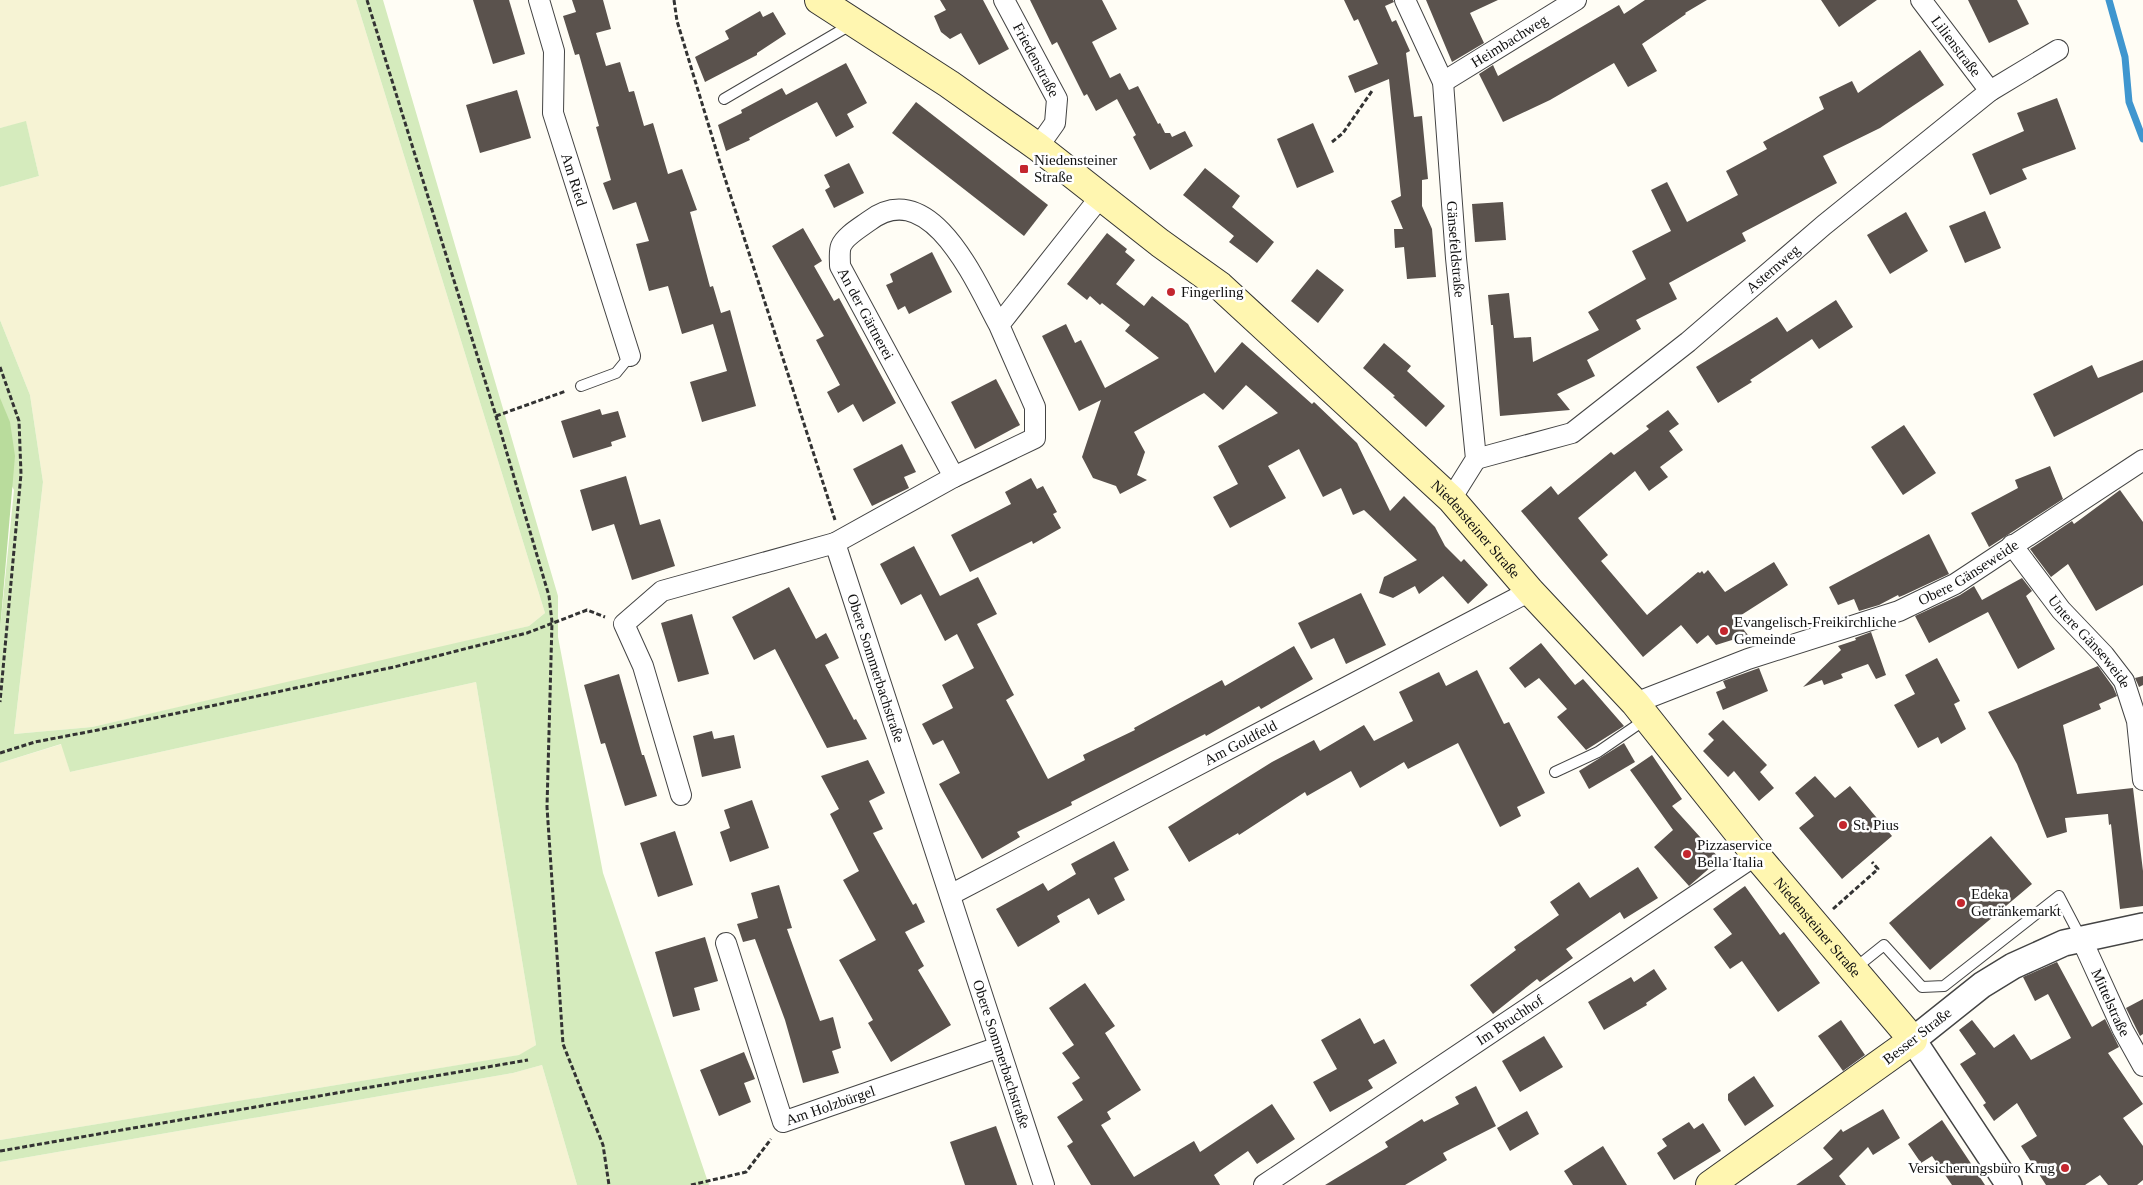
<svg xmlns="http://www.w3.org/2000/svg" width="2143" height="1185" font-family="Georgia,serif">
<style>
.farmland{fill:#f6f3d4}
.green{fill:#d5ebbd}
.forest{fill:#b9dc9c}
.lines{fill:none;stroke-linecap:round;stroke-linejoin:round}
.stream{stroke:#3f96cf;stroke-width:7}
.building{fill:#5a524d}
.service-casing{stroke:#444;stroke-width:12}
.minor-casing{stroke:#444;stroke-width:22}
.tertiary-casing{stroke:#444;stroke-width:28}
.secondary-casing{stroke:#333;stroke-width:30}
.path{stroke:#333;stroke-width:3;stroke-dasharray:5 2.5;stroke-linecap:butt}
.service{stroke:#fff;stroke-width:10}
.minor{stroke:#fff;stroke-width:20}
.tertiary{stroke:#fff;stroke-width:25}
.secondary{stroke:#fff6b0;stroke-width:28}
.poi-dot{fill:#c4262e;stroke:#fff;stroke-width:2}
.labels{text-anchor:middle;stroke-width:5;stroke-linejoin:round;paint-order:stroke}
.street-label{font-size:15px;fill:#111;stroke:#fff}
.poi-label{font-size:15px;fill:#111;stroke:#fff;text-anchor:start}
</style>
<rect width="100%" height="100%" fill="#fffdf5"/>
<g class="farmland">
<path d="M0,0h356l189,613 -16,13 -142,34 -295,67 -78,7 29,-252 -13,-87 -30,-75v-133l39,-11 -13,-54 -26,6z"/>
<path d="M476,682l60,363 -16,10 -520,85v-377l62,-19 8,28z"/>
<path d="M542,1065l35,120h-577v-23l513,-89z"/>
</g>
<g class="green">
<path d="M356,0h27l175,596v41l45,236 106,312h-132l-35,-120 -29,8 -513,89v-22l519,-85 17,-10 -60,-363 -406,90 -9,-28 -61,19v-133l14,-140 -14,-25v-145l30,75 13,87 -29,252 78,-7 437,-101 16,-13z"/>
<path d="M26,121l13,55 -39,11v-59z"/>
</g>
<path class="forest" d="M0,398l10,24 5,34 -15,174z"/>
<g class="lines">
<path class="stream" d="M2109,0l16,57 4,45 14,37"/>
</g>
<g class="building">
<path d="M473,0h36l16,54 -32,10z"/>
<path d="M572,0h31l8,29 -15,4 10,33 14,-4 9,30 5,-1 10,35 9,-3 15,51 14,-5 15,41 -7,2 20,75 3,-1 8,27 9,-3 26,96 -54,16 -12,-40 37,-11 -14,-47 -31,10 -14,-48 -19,5 -13,-47 13,-3 -13,-39 -23,8 -10,-27 8,-3 -15,-53 3,-1 -20,-72 -4,1 -12,-39 13,-4z"/>
<path d="M940,0h43l26,49 -30,16 -18,-32 -11,6 -9,-7 -7,-16 12,-6z"/>
<path d="M1030,0h72l15,29 -25,13 18,36 10,-5 9,17 9,-4 20,38 2,-1 5,10h5l2,4 13,-6 8,15 -43,24 -17,-33 3,-2 -19,-36 -21,12 -9,-17 -3,2 -27,-54 -5,3z"/>
<path d="M1344,0h49l1,2 -9,4 7,16 4,-2 14,31 -4,2 8,64 8,-1 6,63 -6,1v26l10,23 4,48 -29,2 -3,-32 -9,1 -1,-19h9l-12,-28 10,-5 -12,-117 -34,14 -7,-17 30,-12 -20,-45 -4,2z"/>
<path d="M1426,0h72l-28,13 14,30 -32,19z"/>
<path d="M1645,0h62l-22,13 1,1 -44,30 15,27 -29,16 -14,-24 -64,37 -47,22 -24,-48 14,-9 5,11 121,-71 5,9z"/>
<path d="M1821,0h56l-38,27z"/>
<path d="M1968,0h49l12,24 -40,19z"/>
<path d="M760,11l3,6 10,-5 13,22 -29,19v2l-52,27 -10,-25 34,-18 -4,-8z"/>
<path d="M1920,50l24,35 -64,43 -57,28 14,27 -95,50 4,8 -77,42 8,16 -41,21 5,9 -54,31 8,16 -38,18 13,16 -70,6 -7,-91h-2l-3,-30 21,-2 5,45 17,-1 2,25 66,-32 -11,-18 58,-33 -14,-28 39,-20 -20,-41 16,-8 20,40 51,-27 -12,-24 41,-22 -4,-7 61,-33 -5,-12 33,-16 6,12z"/>
<path d="M846,63l21,40 -20,11 7,13 -18,10 -19,-35 -68,36 1,2 -24,11 -8,-26 24,-12 -1,-3 41,-22 4,7z"/>
<path d="M517,90l14,48 -51,15 -14,-48z"/>
<path d="M2057,98l19,51 -54,20 5,10 -37,16 -18,-41 52,-23 -7,-18z"/>
<path d="M916,102l132,103 -24,31 -132,-103z"/>
<path d="M1313,123l21,49 -37,16 -20,-49z"/>
<path d="M849,163l15,30 -30,15 -9,-18 5,-3 -6,-12z"/>
<path d="M1205,168l35,28 -8,11 42,35 -17,21 -28,-21 5,-6 -51,-41z"/>
<path d="M1503,202l3,38 -31,2 -3,-38z"/>
<path d="M1985,211l16,37 -36,15 -16,-37z"/>
<path d="M1906,212l22,39 -38,23 -23,-39z"/>
<path d="M803,228l19,33 -8,5 20,35 5,-3 57,105 -33,19 -10,-18 -15,9 -11,-21 13,-7 -24,-45 8,-4 -52,-90z"/>
<path d="M1107,233l20,16 -2,3 10,8 -19,24 28,22 8,-10 36,28 27,49 27,-31 70,62 2,-2 43,41 33,68 14,-15 31,31 10,19 16,16 3,-3 24,26 -20,19 -25,-28 -24,18 -4,-8 -22,12 -14,-5 5,-16 33,-17 -53,-50 -11,5 -12,-27 -18,9 -24,-48 -31,17 18,32 -56,30 -17,-31 25,-13 -20,-38 60,-33 -32,-28 -23,25 -19,-17 -70,39 11,20 -8,23 10,5 -27,14 -4,-8 -23,-8 -11,-21 19,-57 -22,11 -37,-75 24,-12 9,19 6,-3 24,48 54,-30 -34,-27 5,-6 -28,-22 -2,2 -10,-9 -3,4 -20,-16z"/>
<path d="M932,252l20,40 -43,22 -4,-8 -7,4 -12,-25 7,-3 -3,-8z"/>
<path d="M1317,269l27,21 -26,33 -27,-22z"/>
<path d="M1836,300l17,27 -34,22 -7,-10 -62,41 2,2 -34,21 -22,-36 81,-50 10,15z"/>
<path d="M1384,343l27,23 -4,5 38,35 -19,21 -33,-30 2,-1 -32,-28z"/>
<path d="M2143,360v32l-89,45 -21,-43 59,-29 6,13z"/>
<path d="M996,379l24,46 -45,24 -24,-47z"/>
<path d="M600,409l2,6 16,-4 8,26 -15,5 1,4 -39,12 -12,-37z"/>
<path d="M1668,410l11,14 -10,7 14,19 -23,17 8,10 -19,14 -14,-20 -57,47 30,37 -7,6 46,54 51,-43 2,1 2,-2 2,3 4,-4 17,22 49,-30 14,23 -53,34 13,16 -32,10 -8,-10 -11,9 -16,-19 -38,32 -122,-146 30,-25 7,9 53,-43 3,3 35,-26 -3,-3z"/>
<path d="M1904,425l32,48 -33,22 -32,-48z"/>
<path d="M902,444l14,28 -12,5 5,11 -37,18 -19,-37z"/>
<path d="M2050,466l13,33 -74,48 -18,-34 47,-25 -3,-8z"/>
<path d="M626,476l14,49 20,-6 15,47 -43,14 -18,-56 -22,7 -12,-41z"/>
<path d="M1031,478l6,11 6,-3 14,26 -4,2 8,14 -28,16 -1,-3 -62,31 -19,-37 60,-31 -6,-12z"/>
<path d="M2120,490l23,32v63l-47,26 -28,-47 -17,13 -21,-28 42,-28 2,3z"/>
<path d="M1929,534l20,40 -45,21 -5,2 -1,-2 -19,10 -20,6 -5,-12 -16,6 -9,-18z"/>
<path d="M914,546l26,50 38,-19 19,37 -20,10 37,71 -8,5 42,79 37,-19 -2,-5 52,-25 -1,-2 88,-48 3,6 69,-40 19,33 -52,30 -2,-3 -53,30 -1,-2 -134,68 1,3 -55,27 3,5 -38,22 -43,-75 21,-11 -17,-33 -10,5 -11,-21 31,-16 -11,-23 32,-17 -17,-34 -12,7 -24,-47 -20,11 -21,-41z"/>
<path d="M2022,578l10,13 -6,5 29,53 -37,20 -30,-57 -59,31 -14,-27 45,-21 14,-9 8,14z"/>
<path d="M789,587l27,52 10,-6 13,25 -14,7 29,55 2,-1 11,20 -40,9 -52,-99 -21,11 -22,-43z"/>
<path d="M1361,593l25,52 -40,19 -12,-26 -23,11 -13,-26z"/>
<path d="M692,614l17,60 -31,8 -17,-59z"/>
<path d="M1871,632l15,43 -10,4 -8,-15 -27,10 2,4 -19,7 -2,-5 -19,7 38,-37 -3,-4 18,-6 -1,-2z"/>
<path d="M1541,643l34,42 8,-6 41,47 -38,24 -29,-33 10,-8 -28,-31 -14,10 -16,-20z"/>
<path d="M1937,658l23,43 -6,3 12,25 -25,15 -3,-7 -20,11 -24,-43 21,-11 -10,-19z"/>
<path d="M2098,666l15,21 4,9 -18,8 2,5 -38,16 14,69 56,-6 10,83v35l-23,3 -9,-85 -2,1 -1,-11 -43,4 2,14 -20,6 -30,-74 -29,-52z"/>
<path d="M1759,668l9,23 -45,19 -7,-18 10,-4 -3,-7z"/>
<path d="M1477,670l27,54 5,-2 36,71 -28,14 4,9 -21,11 -42,-84 -50,26 -4,-7 -44,26 -9,-17 -44,25 -2,-4 -66,43 -1,-2 -49,29 -21,-35 104,-65 42,-22 6,11 44,-26 10,16 39,-20 -14,-29 40,-20 7,14z"/>
<path d="M619,674l23,81h2l13,41 -32,10 -20,-63 -4,1 -17,-59z"/>
<path d="M2143,676v9l-4,2 -4,-9z"/>
<path d="M1723,720l44,45 -7,7 14,16 -15,13 -25,-30 -6,6 -25,-26 11,-11 -6,-6z"/>
<path d="M712,731l2,8 20,-4 7,33 -39,9 -9,-41z"/>
<path d="M1624,743l11,19 -46,27 -10,-18z"/>
<path d="M1652,755l30,44 -10,7 48,53 -31,27 -35,-39 19,-17 -43,-60z"/>
<path d="M868,760l17,33 -16,8 14,28 -10,4 40,72 3,-2 9,19 -20,10 19,34 -6,4 33,55 -60,37 -23,-39 5,-3 -34,-60 37,-20 -33,-60 16,-9 -29,-57 9,-5 -18,-33z"/>
<path d="M1815,776l20,22 15,-12 42,50 -50,43 -43,-51 15,-12 -19,-23z"/>
<path d="M752,800l17,48 -39,14 -10,-30 10,-4 -6,-18z"/>
<path d="M675,831l18,54 -35,12 -18,-54z"/>
<path d="M1991,836l41,48 -102,86 -41,-47z"/>
<path d="M1114,841l15,29 -15,8 11,22 -27,15 -9,-17 -32,18 3,6 -42,25 -22,-38 47,-26 5,8 28,-17 -5,-10z"/>
<path d="M1638,867l20,31 -34,21 -4,-7 -54,37 7,9 -33,24 -3,-3 -44,35 -23,-29 46,-35 -2,-3 45,-32 -9,-13 29,-20 11,16z"/>
<path d="M779,885l13,43 -5,1 33,92 13,-4 8,31 -9,3 7,22 -36,10 -18,-63 -30,-81 -12,3 -6,-18 21,-6 -7,-25z"/>
<path d="M1745,886l35,49 4,-3 36,51 -42,29 -36,-51 -12,8 -16,-22 18,-13 -19,-25z"/>
<path d="M705,937l13,44 -24,7 6,22 -27,7 -18,-65z"/>
<path d="M2057,962l35,65 13,-8 14,28 -11,6 35,51 -20,14 20,28v34l-6,5h-29l-8,-10 -15,10h-39l-25,-39 16,-10 -20,-33 -23,18 -11,-16 3,-2 -26,-39 16,-10 -17,-24 13,-10 22,28 20,-14 17,26 40,-22 -23,-44 -13,7 -12,-24z"/>
<path d="M1654,969l13,20 -21,14 1,2 -43,25 -16,-28 43,-25 3,5z"/>
<path d="M1085,983l30,43 -10,7 36,57 -34,22 4,7 -10,6 33,52 60,-36 6,11 72,-48 23,35 -38,25 -9,-13 -34,24 6,10h-129l-24,-39 6,-4 -16,-25 26,-17 -11,-17 8,-5 -18,-25 12,-8 -25,-37z"/>
<path d="M2143,999v35l-3,2 -14,-28z"/>
<path d="M1360,1018l14,26 10,-5 13,24 -29,17 5,8 -43,24 -17,-30 24,-13 -16,-29z"/>
<path d="M1841,1020l24,35 -22,16 -25,-35z"/>
<path d="M1544,1036l19,31 -43,25 -18,-31z"/>
<path d="M744,1052l11,27 -11,4 7,19 -32,14 -19,-46z"/>
<path d="M1754,1076l20,30 -29,20 -17,-26v-6z"/>
<path d="M1476,1086l20,40 -53,27 4,7 -42,25h-80l63,-38 -3,-5 37,-23 2,3 35,-18 -4,-7z"/>
<path d="M1883,1109l17,29 -27,17 -5,-8 -29,29 7,9h-50l37,-26 -10,-11 18,-19 2,3z"/>
<path d="M1527,1111l12,23 -29,17 -13,-23z"/>
<path d="M1942,1120l28,42 15,23h-33l-20,-29 -11,7 -13,-19z"/>
<path d="M1689,1122l5,7 9,-6 18,28 -47,29 -17,-27 10,-7 -5,-7z"/>
<path d="M996,1126l21,59h-52l-15,-43z"/>
<path d="M1603,1146l24,39h-54l-9,-14z"/>
</g>
<g class="lines">
<defs>
<g id="service">
<path d="M724,99l128,-75"/>
<path d="M581,386l35,-13 14,-17"/>
<path d="M1555,772l43,-20 48,-33"/>
<path d="M1854,969l30,-24 38,42 22,-1 115,-90 22,42"/>
</g>
<g id="minor">
<path id="s1" d="M539,0l15,51 -1,62 77,243"/>
<path id="s2" d="M1004,0l53,99 -2,24 -17,24"/>
<path id="s3" d="M1405,0l38,82 13,176 20,201 -25,40"/>
<path id="s4" d="M1921,0l69,91"/>
<path id="s5" d="M1443,82l133,-82"/>
<path id="s6" d="M999,325c-22,-40 -68,-151 -130,-104 -8,6 -24,15 -28,25 -2,5 -1,14 -1,20l114,211 81,-39v-31l-36,-82 102,-129"/>
<path id="s7" d="M1476,459l96,-26 116,-91 136,-117 166,-134 68,-41"/>
<path d="M835,543l119,-66"/>
<path id="s8" d="M2012,545l49,65 43,45 20,26 13,40 6,59"/>
<path id="s9" d="M1635,703l113,-44 151,-48 56,-27 188,-124"/>
<path id="s10" d="M681,795l-38,-129 -19,-42 38,-33 173,-48 209,642"/>
<path id="s11" d="M950,895l580,-304"/>
<path id="s12" d="M2081,938l42,92 20,36"/>
<path id="s13" d="M726,943l57,179 216,-75"/>
<path id="s14" d="M1264,1185l492,-330"/>
</g>
<path id="tertiary" d="M2009,1185l-96,-145 69,-55 31,-19 51,-23 79,-17"/>
<g id="secondary">
<path id="s15" d="M819,0l130,84 89,63 122,96 60,43 231,213 79,92 105,112 121,152 157,185 -203,145"/>
</g>
</defs>
<use href="#service" class="service-casing"/>
<use href="#minor" class="minor-casing"/>
<use href="#tertiary" class="tertiary-casing"/>
<use href="#secondary" class="secondary-casing"/>
<g class="path">
<path d="M367,0l129,416 53,180 3,26 -5,185 16,237 40,101 6,40"/>
<path d="M674,0l3,21 44,145 114,354"/>
<path d="M1332,142l11,-9 29,-42"/>
<path d="M0,367l19,54 2,53 -21,228"/>
<path d="M496,416l70,-25"/>
<path d="M0,753l35,-11 63,-12 296,-63 133,-34 60,-23 18,7"/>
<path d="M1833,909l45,-40 -6,-7"/>
<path d="M0,1151l528,-91"/>
<path d="M691,1185l55,-13 25,-33"/>
</g>
<use href="#service" class="service"/>
<use href="#minor" class="minor"/>
<use href="#tertiary" class="tertiary"/>
<use href="#secondary" class="secondary"/>
</g>
<g class="poi-dot">
<rect x="1019" y="164" width="10" height="10" rx="2.5"/>
<circle cx="1171" cy="292" r="5"/>
<circle cx="1724" cy="631" r="5"/>
<circle cx="1843" cy="825" r="5"/>
<circle cx="1687" cy="854" r="5"/>
<circle cx="1961" cy="903" r="5"/>
<circle cx="2065" cy="1168" r="5"/>
</g>
<g class="labels">
<g class="street-label">
<text dy="5" stroke="none"><textPath href="#s5" startOffset="78">Heimbachweg</textPath></text>
<text dy="5" stroke="none"><textPath href="#s4" startOffset="58">Lilienstraße</textPath></text>
<text dy="5" stroke="none"><textPath href="#s2" startOffset="68">Friedenstraße</textPath></text>
<text dy="5" stroke="none"><textPath href="#s1" startOffset="185">Am Ried</textPath></text>
<text dy="5" stroke="none"><textPath href="#s3" startOffset="258">Gänsefeldstraße</textPath></text>
<text dy="5" stroke="none"><textPath href="#s7" startOffset="359">Asternweg</textPath></text>
<text dy="5" stroke="none"><textPath href="#s6" startOffset="304">An der Gärtnerei</textPath></text>
<text dy="5" stroke="none"><textPath href="#s15" startOffset="846">Niedensteiner Straße</textPath></text>
<text dy="5" stroke="none"><textPath href="#s9" startOffset="359">Obere Gänseweide</textPath></text>
<text dy="5" stroke="none"><textPath href="#s8" startOffset="124">Untere Gänseweide</textPath></text>
<text dy="5" stroke="none"><textPath href="#s10" startOffset="542">Obere Sommerbachstraße</textPath></text>
<text dy="5" stroke="none"><textPath href="#s11" startOffset="328">Am Goldfeld</textPath></text>
<text dy="5" stroke="none"><textPath href="#s15" startOffset="1371">Niedensteiner Straße</textPath></text>
<text dy="5" stroke="none"><textPath href="#s12" startOffset="71">Mittelstraße</textPath></text>
<text dy="5" stroke="none"><textPath href="#s14" startOffset="296">Im Bruchhof</textPath></text>
<text transform="translate(1917 1036) rotate(-38)" y="5">Besser Straße</text>
<text dy="5" stroke="none"><textPath href="#s10" startOffset="948">Obere Sommerbachstraße</textPath></text>
<text dy="5" stroke="none"><textPath href="#s13" startOffset="238">Am Holzbürgel</textPath></text>
</g>
<g class="poi-label">
<text x="1034" y="165">Niedensteiner<tspan x="1034" dy="17">Straße</tspan></text>
<text x="1181" y="297">Fingerling</text>
<text x="1734" y="627">Evangelisch-Freikirchliche<tspan x="1734" dy="17">Gemeinde</tspan></text>
<text x="1853" y="830">St. Pius</text>
<text x="1697" y="850">Pizzaservice<tspan x="1697" dy="17">Bella Italia</tspan></text>
<text x="1971" y="899">Edeka<tspan x="1971" dy="17">Getränkemarkt</tspan></text>
<text x="2055" y="1173" text-anchor="end">Versicherungsbüro Krug</text>
</g>
</g>
</svg>
